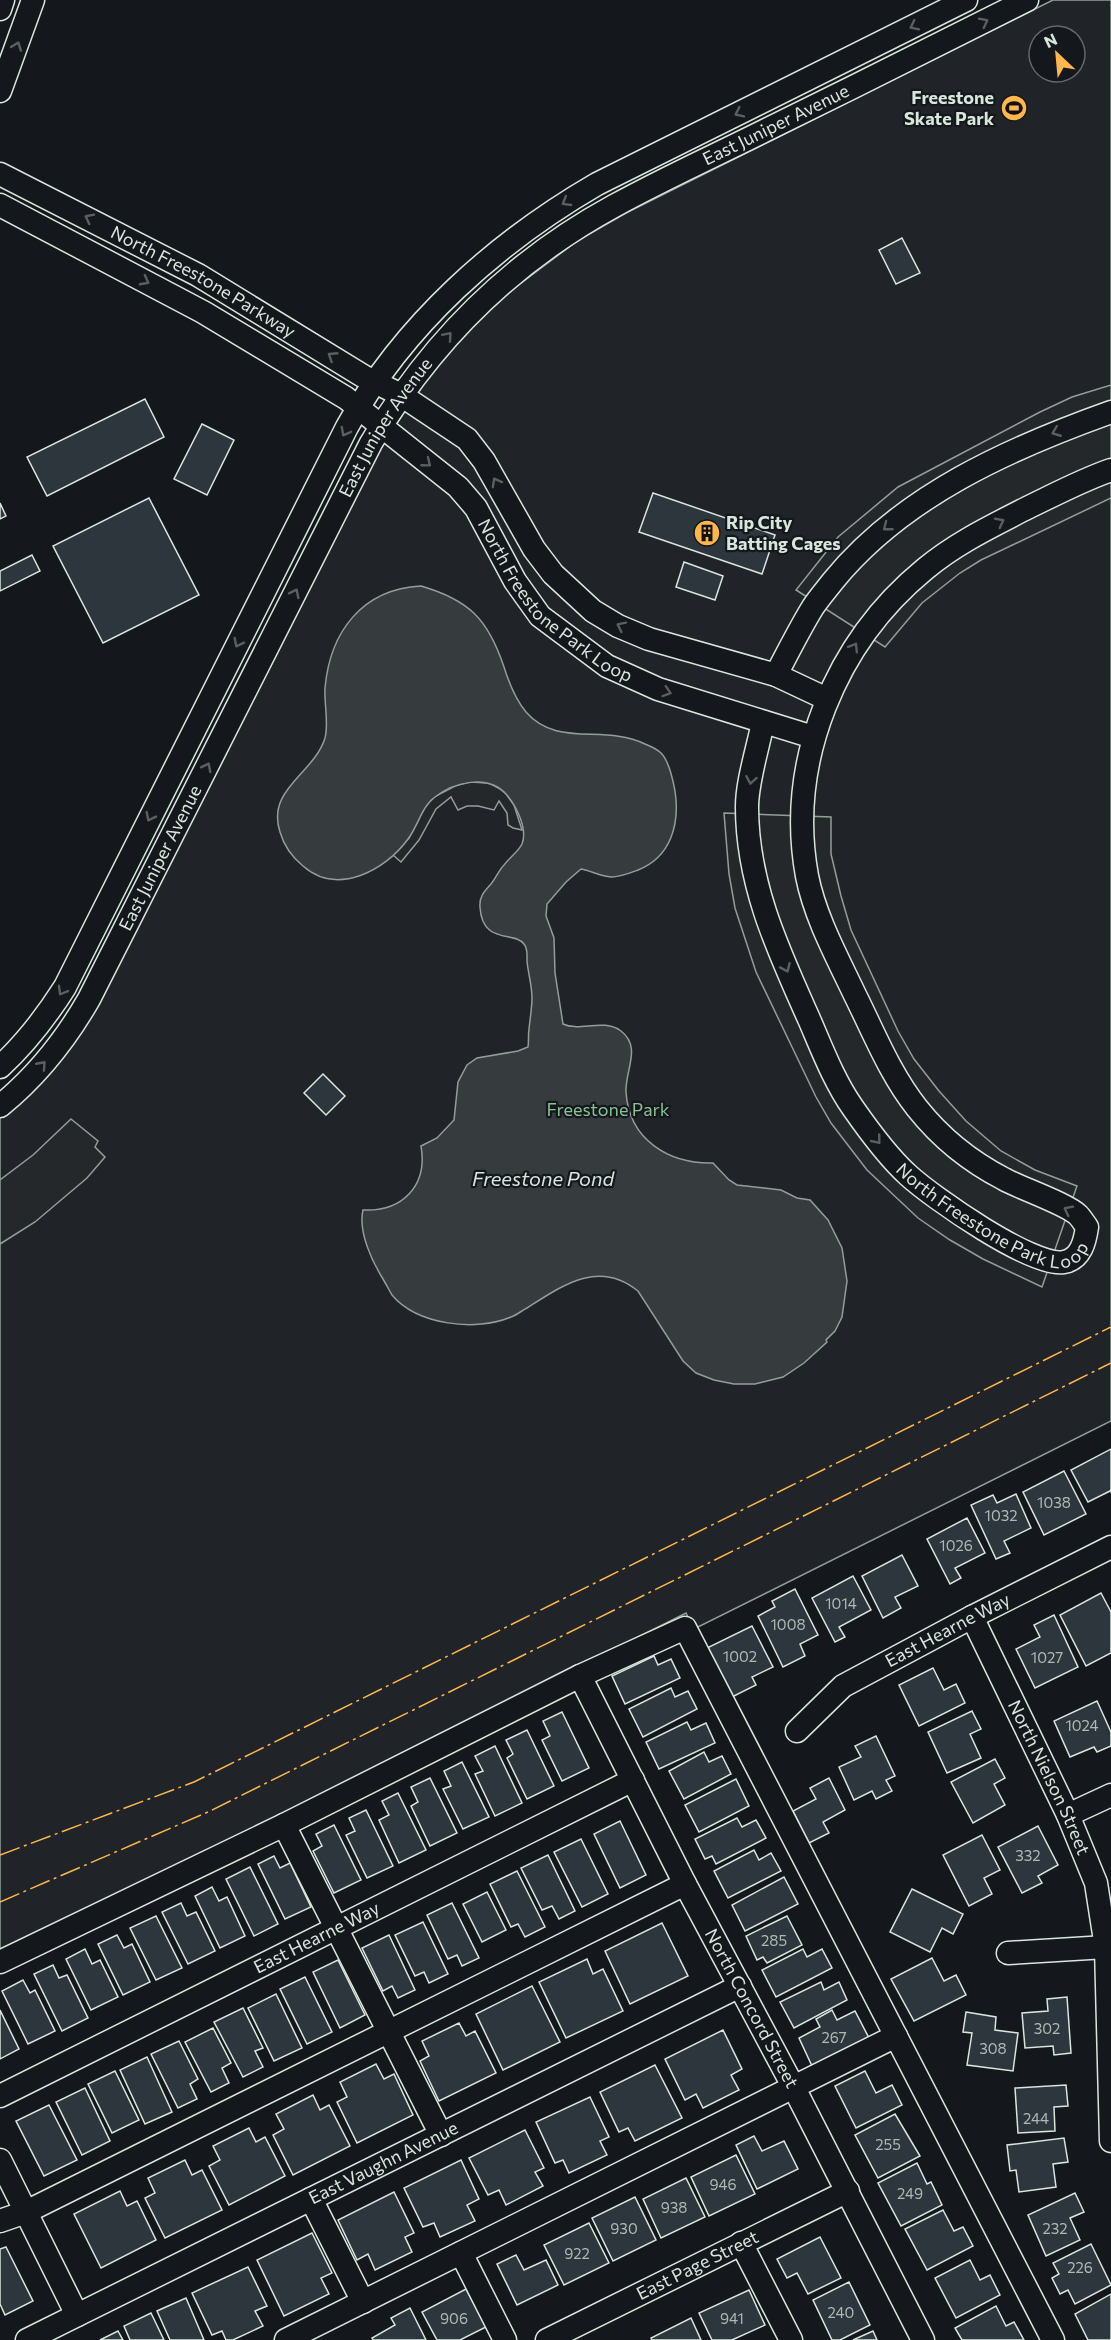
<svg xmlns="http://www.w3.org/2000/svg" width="1111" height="2340" font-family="Commissioner,sans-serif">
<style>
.green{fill:#202428;stroke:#939e99;stroke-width:1.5;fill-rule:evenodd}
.parking{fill:#24282b;stroke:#939e99;stroke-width:1.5}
.water{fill:#363b3e;stroke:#939e99;stroke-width:1.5}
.building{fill:#2c363c;stroke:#d8e6dc;stroke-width:1.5}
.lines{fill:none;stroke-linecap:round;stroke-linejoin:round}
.minor-casing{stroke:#d8e6dc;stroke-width:25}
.minor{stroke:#14181c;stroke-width:22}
.power{stroke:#ffb74d;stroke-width:1.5;stroke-dasharray:21 4.5 3 4.5;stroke-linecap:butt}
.oneway{stroke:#59605f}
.labels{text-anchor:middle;stroke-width:4.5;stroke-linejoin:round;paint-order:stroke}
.number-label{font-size:15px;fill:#adbab4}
.poi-label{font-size:18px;font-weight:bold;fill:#d8e6dc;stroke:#14181c;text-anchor:end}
.street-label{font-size:18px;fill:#d8e6dc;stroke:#14181c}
.park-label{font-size:18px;fill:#8ac095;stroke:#14181c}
.water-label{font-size:20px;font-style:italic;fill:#d8e6dc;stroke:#14181c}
</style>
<rect width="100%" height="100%" fill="#14181c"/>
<path class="green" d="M1053,0h58v1421l-417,208 -8,-16 -478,240 -208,101v-836l57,-55 313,-598 62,-96 40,-46 44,-36 61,-46 49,-28zM1039,36h36v36h-36z"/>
<g class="parking">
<path d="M1111,385v113l-130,62 -21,13 -38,30 -37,44 -89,-57 42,-53 60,-50 142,-75 32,-15z"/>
<path d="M469,782l20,1 15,8 10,14 8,25 -9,-2 -5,-3 -1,-12 -8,-12 -5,9 -16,-4h-11l-9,4 -7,-13 -15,12 -17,31 -18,22 -8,-7 16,-17 16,-31 9,-10 21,-11z"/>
<path d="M724,813l107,4v37l10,42 10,34 47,101 16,28 25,32 27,30 35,30 34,19 42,16 -35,101 -59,-28 -33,-19 -32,-22 -51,-48 -36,-47 -15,-26 -60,-125 -21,-64 -6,-34z"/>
<path d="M71,1119l27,22 -3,6 10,10 -18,21 -52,44 -35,22v-64l33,-25z"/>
</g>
<path class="water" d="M421,586c48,14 67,33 83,81 5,16 11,32 22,45 31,36 78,12 119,32 5,2 12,5 16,9 8,8 12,27 14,38 5,33 -4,66 -37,79 -8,3 -18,7 -27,7 -10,-1 -20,-6 -30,-8l-15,13 -19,22 -1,12 8,22 1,35 8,51c16,8 41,-6 58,7 21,16 4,39 5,61 3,48 43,72 87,71l16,17 8,5 44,5 16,8 13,2 18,20 14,28 5,33 -5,36 -7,14 -9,9 1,2 -23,21 -21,14 -28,7h-21l-20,-4 -18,-7 -13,-12 -45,-70c-39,-32 -75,-6 -111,17 -6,3 -10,7 -16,9 -35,15 -94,8 -119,-22 -3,-5 -6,-11 -9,-16 -11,-18 -25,-47 -20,-69 39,2 65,-24 58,-64l16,-8 17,-18 4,-38 9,-17 10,-7 41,-7 10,-4c1,-6 0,-12 1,-18 1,-10 3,-21 3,-31 0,-13 -4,-25 -5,-37 0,-6 1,-12 -3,-17 -9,-13 -42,1 -44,-37 -1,-11 5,-16 11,-23 5,-6 8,-14 13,-19 5,-7 14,-13 18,-21 6,-15 -6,-39 -16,-50 -18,-20 -52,-12 -71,3 -13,9 -17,29 -27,42 -23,32 -71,57 -105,27 -11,-9 -19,-20 -23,-34 -14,-43 34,-58 45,-94 4,-15 -1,-34 0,-50 5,-56 37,-99 96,-102z"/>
<g class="building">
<path d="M902,238l18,35 -24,11 -17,-34z"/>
<path d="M145,399l19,38 -117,59 -20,-39z"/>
<path d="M202,424l32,16 -27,55 -33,-16z"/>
<path d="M653,493l122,42 -13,39 -123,-42z"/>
<path d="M149,498l50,97 -96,48 -50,-97z"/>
<path d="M0,503l6,13 -6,3z"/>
<path d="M32,555l8,16 -40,20v-20z"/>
<path d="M684,562l39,14 -8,24 -39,-13z"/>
<path d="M323,1074l22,22 -19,19 -22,-22z"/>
<path d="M1111,1449v43l-1,-1 -22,11 -17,-32z"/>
<path d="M1064,1471l22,43 -42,21 -21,-43z"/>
<path d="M1016,1494l15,34 -27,13 6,12 -14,6 -25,-54 22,-10 4,8z"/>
<path d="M967,1518l18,35 -30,15 6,10 -11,6 -23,-45z"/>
<path d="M902,1555l16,31 -23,11 6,11 -18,10 -21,-42z"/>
<path d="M853,1576l18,34 -32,17 6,10 -10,5 -23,-44z"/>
<path d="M795,1589l23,46 -18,9 5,12 -22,11 -25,-51 17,-9 -3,-6z"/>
<path d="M1101,1593l10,19v41l-25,13 -26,-51z"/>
<path d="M1054,1615l24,52 -43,21 -19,-39 24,-12 -6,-12z"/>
<path d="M752,1626l21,41 -21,10 4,8 -24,12 -25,-49z"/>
<path d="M654,1656l4,9 13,-6 9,19 -55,26 -13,-28z"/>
<path d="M933,1668l11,22 12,-6 9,19 -46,23 -20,-41z"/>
<path d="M671,1688l4,9 13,-6 9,18 -54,28 -14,-28z"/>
<path d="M1097,1701l14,31v14l-14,6 -3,-5 -24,10 -16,-36z"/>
<path d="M972,1711l9,18 -11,5 11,24 -34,15 -19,-41z"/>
<path d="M562,1712l27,56 -27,13 -20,-41 8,-4 -7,-15z"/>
<path d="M687,1722l4,8 15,-7 9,20 -56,26 -13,-27z"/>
<path d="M527,1730l27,56 -27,13 -20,-41 6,-4 -7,-14z"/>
<path d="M876,1736l19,40 -9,4 6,11 -16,8 -4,-8 -18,9 -15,-33 22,-10 -6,-11z"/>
<path d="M495,1746l27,57 -27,13 -20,-42 8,-3 -8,-15z"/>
<path d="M704,1752l5,10 13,-6 9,18 -47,25 -15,-28z"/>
<path d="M995,1759l10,19 -11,6 11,21 -32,18 -22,-41z"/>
<path d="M462,1762l27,55 -26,12 -20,-40 8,-3 -7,-15z"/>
<path d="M430,1778l27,55 -27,13 -19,-40 7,-4 -7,-15z"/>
<path d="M829,1778l16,32 -22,12 6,11 -20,10 -16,-32 23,-12 -6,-11z"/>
<path d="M736,1779l13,27 -50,26 -14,-27z"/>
<path d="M398,1793l28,57 -27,13 -20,-43 10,-5 -7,-14z"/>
<path d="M366,1810l27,56 -26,12 -21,-43 9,-4 -6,-13z"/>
<path d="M737,1818l5,9 14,-7 10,18 -50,26 -4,-8 -7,3 -10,-20z"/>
<path d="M620,1821l26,54 -26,13 -26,-54z"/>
<path d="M334,1825l27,55 -27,13 -21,-42 9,-5 -6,-12z"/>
<path d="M1038,1826l20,39 -20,11 4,7 -20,10 -24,-46z"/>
<path d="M982,1835l18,35 -16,8 8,16 -23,12 -26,-51z"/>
<path d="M581,1839l27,55 -26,13 -28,-55z"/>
<path d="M754,1850l5,10 12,-7 10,18 -53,27 -14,-27z"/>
<path d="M548,1855l27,56 -16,8 -7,-13 -10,4 -21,-42z"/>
<path d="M274,1856l6,12 10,-5 21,44 -26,12 -27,-55z"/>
<path d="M250,1867l28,57 -24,12 -28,-57z"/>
<path d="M517,1871l28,56 -20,10 -7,-13 -7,3 -21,-43z"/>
<path d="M784,1877l14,27 -53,27 -13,-26z"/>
<path d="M212,1887l7,14 8,-4 18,39 -25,12 -25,-52z"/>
<path d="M912,1889l51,25 -10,20 -11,-6 -12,24 -40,-20z"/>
<path d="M487,1892l19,38 -24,12 -19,-38z"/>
<path d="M181,1903l6,13 9,-4 19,39 -27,13 -26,-52z"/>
<path d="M452,1903l27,55 -17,8 -5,-11 -9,4 -21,-44z"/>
<path d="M156,1916l26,52 -26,12 -26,-52z"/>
<path d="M787,1916l15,29 -35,18 -4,-6 -6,3 -11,-24z"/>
<path d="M423,1922l25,52 -19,9 -5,-11 -9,4 -20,-41z"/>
<path d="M662,1923l26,53 -58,28 -25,-53z"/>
<path d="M117,1935l7,13 8,-4 18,38 -27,13 -25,-51z"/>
<path d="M389,1935l26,55 -17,8 -6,-12 -9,5 -21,-43z"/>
<path d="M85,1949l7,15 8,-4 18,37 -27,13 -25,-51z"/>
<path d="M803,1949l4,8 15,-8 10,19 -56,29 -14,-27z"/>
<path d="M932,1958l12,23 12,-6 10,20 -52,26 -23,-42z"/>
<path d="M587,1959l6,15 10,-5 20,42 -57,27 -27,-56z"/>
<path d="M338,1960l27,55 -25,13 -27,-56z"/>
<path d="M53,1965l6,13 8,-3 21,43 -26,13 -28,-57z"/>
<path d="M305,1977l27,55 -25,12 -27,-55z"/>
<path d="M23,1980l7,13 5,-3 20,41 -27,13 -26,-53z"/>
<path d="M821,1982l3,8 15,-8 8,18 -53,28 -14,-26z"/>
<path d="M532,1986l28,56 -57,28 -27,-56z"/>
<path d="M276,1994l26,54 -28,13 -26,-53z"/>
<path d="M1067,1997l4,56 -17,2 -1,-9 -28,2 -3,-35 26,-2 -1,-12z"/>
<path d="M243,2008l20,40 -8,3 8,16 -20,10 -29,-55z"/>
<path d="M0,2010l19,39 -19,10z"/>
<path d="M832,2010l5,10 18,-9 14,27 -57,28 -13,-28 21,-11 -4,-8z"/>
<path d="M966,2012l30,5 -1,13 23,3 -5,38 -46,-6 5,-32 -9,-1z"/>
<path d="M459,2023l7,13 9,-5 21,42 -57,28 -19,-40 9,-5 -7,-15z"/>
<path d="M213,2028l18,35 -9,5 7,15 -18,9 -26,-50z"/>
<path d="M723,2030l19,39 -11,6 8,15 -36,18 -7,-14 -11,6 -20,-41z"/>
<path d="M179,2041l19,38 -8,5 7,15 -19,9 -27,-54z"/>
<path d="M147,2057l25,55 -27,12 -25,-54z"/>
<path d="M376,2064l8,15 10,-5 19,41 -56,28 -20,-41 10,-5 -7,-15z"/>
<path d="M655,2065l27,53 -47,23 -7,-13 -9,4 -19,-40z"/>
<path d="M115,2071l24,49 -27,13 -24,-49z"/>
<path d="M865,2071l11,22 16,-8 10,20 -46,23 -21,-42z"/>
<path d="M1066,2085l2,21 -14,1 1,24 -37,2 -3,-45z"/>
<path d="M85,2088l25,53 -28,14 -26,-53z"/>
<path d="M313,2095l7,15 9,-5 21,41 -57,29 -20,-40 11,-6 -8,-15z"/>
<path d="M590,2097l19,40 -9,4 7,14 -38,18 -6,-13 -8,3 -19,-41z"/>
<path d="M49,2105l28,55 -33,16 -28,-55z"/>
<path d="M895,2114l25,42 -42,22 -23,-43z"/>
<path d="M249,2128l7,14 9,-5 20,39 -56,29 -20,-39 11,-6 -7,-14z"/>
<path d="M525,2130l19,38 -9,4 8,14 -37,19 -7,-15 -11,5 -19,-37z"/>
<path d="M754,2136l8,15 22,-10 14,28 -41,20 -21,-44z"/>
<path d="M1064,2138l4,24 -15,2 3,23 -37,5 -3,-22 -6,1 -3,-26z"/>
<path d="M736,2155l19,39 -46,22 -18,-39z"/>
<path d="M185,2160l7,15 10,-5 20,40 -57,28 -20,-40 10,-5 -7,-15z"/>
<path d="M461,2160l18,39 -12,6 8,16 -35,16 -6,-14 -11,4 -19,-39z"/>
<path d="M917,2163l10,21 4,-2 11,23 -41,21 -23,-43z"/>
<path d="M686,2178l19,39 -44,21 -18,-39z"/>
<path d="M120,2191l7,15 10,-5 19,39 -55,28 -27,-54z"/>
<path d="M394,2192l20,41 -9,4 7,15 -37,18 -7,-16 -11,6 -19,-40z"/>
<path d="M1075,2193l9,19 -14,6 10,22 -34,16 -18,-41z"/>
<path d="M635,2197l21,43 -43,21 -21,-43z"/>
<path d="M943,2210l11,21 9,-4 10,19 -46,24 -22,-41z"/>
<path d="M589,2223l20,40 -45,22 -20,-40z"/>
<path d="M312,2233l20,40 -11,5 8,16 -45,22 -27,-56z"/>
<path d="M820,2237l21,41 -33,16 -11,-21 -10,5 -10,-19z"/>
<path d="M1091,2244l20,41 -36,19 -7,-14 -8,4 -8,-16 7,-4 -6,-11z"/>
<path d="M6,2247l27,54 -28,14 -5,-11v-55z"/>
<path d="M516,2255l8,15 22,-10 12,25 -41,20 -20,-41z"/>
<path d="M970,2260l10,20 10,-5 10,20 -44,23 -21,-40z"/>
<path d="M248,2267l19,39 -12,5 8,15 -30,14h-7l-4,-9 -10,4 -20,-42z"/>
<path d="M849,2282l21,43 -30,15h-8l-19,-40z"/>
<path d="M466,2289l20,38 -26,13h-23l-15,-28z"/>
<path d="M749,2290l16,35 -33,15h-20l-13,-27z"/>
<path d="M1111,2294v46h-23l-13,-26z"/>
<path d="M186,2298l18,42h-34l-13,-29z"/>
<path d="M996,2306l10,20 8,-4 10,18h-62l-7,-12z"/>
<path d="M410,2308l16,32h-53l-1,-2 23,-13 -4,-7z"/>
<path d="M151,2313l13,27h-34l-6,-14z"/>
<path d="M691,2318l10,22h-49l-1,-2z"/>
<path d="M118,2331l5,9h-23z"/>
<path d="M873,2331l4,9h-24z"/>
</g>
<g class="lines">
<defs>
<g id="minor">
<path d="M0,9l3,-9"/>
<path d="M0,91l33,-91"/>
<path id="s1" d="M0,174l198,101 165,101 38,19 66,44 17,22 50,88 19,25 40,37 25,15 31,13 127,36 51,24"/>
<path id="s2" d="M0,205l203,107 143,86 112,89 18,21 39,73 25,35 67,50 51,23 155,48"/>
<path d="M776,675c12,-23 24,-47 37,-68 6,-9 13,-17 20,-26 69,-85 177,-133 278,-169"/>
<path id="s3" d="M763,722c-5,26 -16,59 -16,85 0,77 31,143 62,212 13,30 25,62 44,89 16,23 34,48 55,67 24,22 125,93 156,87 17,-3 21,-21 23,-35 -3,-4 -6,-9 -9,-12 -11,-11 -58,-27 -74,-36 -33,-17 -64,-42 -87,-71 -27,-34 -43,-75 -62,-113 -18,-38 -40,-78 -48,-119 -21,-115 29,-234 118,-307 31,-26 67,-43 102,-61 27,-13 55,-28 84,-38"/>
<path d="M0,1067c26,-24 46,-50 65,-80l282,-560c57,-103 150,-185 250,-243l369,-184"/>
<path id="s4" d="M0,1106c37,-30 66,-67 89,-107l282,-556c59,-100 140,-181 243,-237 49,-27 100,-50 150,-75 88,-43 175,-87 263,-131"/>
<path id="s5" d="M972,1617l96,198 28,68 10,64 5,194"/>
<path id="s6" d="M580,1676l105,208 109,204 129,252"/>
<path id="s7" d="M797,1731l46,-45 129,-69 139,-70"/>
<path d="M1068,1815l43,-20"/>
<path d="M284,1825l157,310"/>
<path d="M1008,1953l98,-6"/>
<path d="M0,1962l284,-137 296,-149 105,-48 368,712"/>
<path id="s8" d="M0,2096l633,-316"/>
<path d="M0,2160l77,155"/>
<path d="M311,2199l52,103"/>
<path d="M0,2221l26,-9 659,-328"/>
<path d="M741,2243l50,97"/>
<path d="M461,2253l44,87"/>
<path id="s9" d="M27,2340l713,-354"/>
<path d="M286,2340l610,-304"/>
<path id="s10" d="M547,2340l301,-149"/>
</g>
</defs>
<use href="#minor" class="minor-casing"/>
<use href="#minor" class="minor"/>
<g class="power">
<path d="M0,1855l194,-73 917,-455"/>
<path d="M0,1902l208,-90 903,-449"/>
</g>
</g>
<defs><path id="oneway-chevron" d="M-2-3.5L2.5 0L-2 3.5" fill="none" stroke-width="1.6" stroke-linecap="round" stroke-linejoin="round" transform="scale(1.5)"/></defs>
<g class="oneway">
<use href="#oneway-chevron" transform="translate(984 22) rotate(-27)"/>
<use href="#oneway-chevron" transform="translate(914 26) rotate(154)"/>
<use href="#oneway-chevron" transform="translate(17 46) rotate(-70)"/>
<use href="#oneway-chevron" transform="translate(739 113) rotate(154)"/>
<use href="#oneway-chevron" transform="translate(566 202) rotate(149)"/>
<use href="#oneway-chevron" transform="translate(89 218) rotate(-153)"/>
<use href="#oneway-chevron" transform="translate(145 281) rotate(28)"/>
<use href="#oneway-chevron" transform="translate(448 336) rotate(-49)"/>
<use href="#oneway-chevron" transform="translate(332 356) rotate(-147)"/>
<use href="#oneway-chevron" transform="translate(345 432) rotate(118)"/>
<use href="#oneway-chevron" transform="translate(1056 432) rotate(158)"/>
<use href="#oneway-chevron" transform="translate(427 463) rotate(39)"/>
<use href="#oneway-chevron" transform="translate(496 482) rotate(-119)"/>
<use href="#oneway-chevron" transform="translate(1000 522) rotate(-27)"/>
<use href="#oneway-chevron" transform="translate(887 527) rotate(142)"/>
<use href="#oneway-chevron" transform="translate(295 593) rotate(-63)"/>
<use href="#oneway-chevron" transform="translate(621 626) rotate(-154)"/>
<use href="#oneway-chevron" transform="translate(238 643) rotate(117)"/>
<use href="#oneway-chevron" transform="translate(854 647) rotate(-58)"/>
<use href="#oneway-chevron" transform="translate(667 692) rotate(18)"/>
<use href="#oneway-chevron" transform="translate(207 767) rotate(-63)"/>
<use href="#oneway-chevron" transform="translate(751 780) rotate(100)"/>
<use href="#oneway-chevron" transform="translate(150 817) rotate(117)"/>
<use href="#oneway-chevron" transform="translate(786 968) rotate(66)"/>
<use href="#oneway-chevron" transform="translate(62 991) rotate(120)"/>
<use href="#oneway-chevron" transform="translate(42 1065) rotate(-48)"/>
<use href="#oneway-chevron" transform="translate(877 1140) rotate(51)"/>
<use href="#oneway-chevron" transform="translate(1068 1210) rotate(-153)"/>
</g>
<defs>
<symbol id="stadium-disc" viewBox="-11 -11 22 22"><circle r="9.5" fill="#ffb74d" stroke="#14181c"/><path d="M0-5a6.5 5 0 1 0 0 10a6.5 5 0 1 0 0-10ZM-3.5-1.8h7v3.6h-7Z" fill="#111"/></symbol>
<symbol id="building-disc" viewBox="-11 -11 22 22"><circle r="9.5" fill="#ffb74d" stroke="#14181c"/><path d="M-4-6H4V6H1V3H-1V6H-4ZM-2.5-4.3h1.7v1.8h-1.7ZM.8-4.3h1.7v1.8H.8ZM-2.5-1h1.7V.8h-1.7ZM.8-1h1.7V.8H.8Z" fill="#111"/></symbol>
</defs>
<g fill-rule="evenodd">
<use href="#stadium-disc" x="999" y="93" width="30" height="30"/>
<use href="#building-disc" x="692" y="518" width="30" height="30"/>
</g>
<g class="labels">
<g class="number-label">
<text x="1054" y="1508">1038</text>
<text x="1001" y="1521">1032</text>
<text x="956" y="1551">1026</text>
<text x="841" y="1609">1014</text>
<text x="788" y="1630">1008</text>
<text x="740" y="1662">1002</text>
<text x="1047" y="1663">1027</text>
<text x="1082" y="1731">1024</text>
<text x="1028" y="1861">332</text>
<text x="774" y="1946">285</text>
<text x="1047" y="2034">302</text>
<text x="834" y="2043">267</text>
<text x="993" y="2054">308</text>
<text x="1036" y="2124">244</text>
<text x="888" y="2150">255</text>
<text x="723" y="2190">946</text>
<text x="910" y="2199">249</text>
<text x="674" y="2213">938</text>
<text x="624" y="2234">930</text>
<text x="1055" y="2234">232</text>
<text x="577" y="2259">922</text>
<text x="1080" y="2273">226</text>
<text x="841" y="2318">240</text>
<text x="454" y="2324">906</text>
<text x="732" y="2324">941</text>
</g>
<g class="poi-label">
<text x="994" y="104">Freestone<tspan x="994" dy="21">Skate Park</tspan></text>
<text x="726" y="529" text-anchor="start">Rip City<tspan x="726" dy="21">Batting Cages</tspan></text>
</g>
<g class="street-label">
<text dy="6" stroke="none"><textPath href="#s4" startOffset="1288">East Juniper Avenue</textPath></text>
<text dy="6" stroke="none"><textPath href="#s1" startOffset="230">North Freestone Parkway</textPath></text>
<text dy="6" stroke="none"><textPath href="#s4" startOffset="784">East Juniper Avenue</textPath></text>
<text dy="6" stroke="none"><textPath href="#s2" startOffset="692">North Freestone Park Loop</textPath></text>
<text dy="6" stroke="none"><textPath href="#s4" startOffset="298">East Juniper Avenue</textPath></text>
<text dy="6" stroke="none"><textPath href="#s3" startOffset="594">North Freestone Park Loop</textPath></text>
<text dy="6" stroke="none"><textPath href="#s7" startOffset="183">East Hearne Way</textPath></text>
<text dy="6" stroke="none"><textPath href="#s5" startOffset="178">North Nielson Street</textPath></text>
<text dy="6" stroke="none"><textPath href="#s8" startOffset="354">East Hearne Way</textPath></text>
<text dy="6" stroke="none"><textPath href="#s6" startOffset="374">North Concord Street</textPath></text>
<text dy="6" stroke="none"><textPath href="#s9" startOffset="398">East Vaughn Avenue</textPath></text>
<text dy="6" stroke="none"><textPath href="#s10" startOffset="168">East Page Street</textPath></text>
</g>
<g class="park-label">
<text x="608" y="1116">Freestone Park</text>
</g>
<g class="water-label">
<text x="543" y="1186">Freestone Pond</text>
</g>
</g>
<g transform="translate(1057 54) rotate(334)"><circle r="28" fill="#14181c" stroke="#626a69" stroke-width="1.5"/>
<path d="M0-4.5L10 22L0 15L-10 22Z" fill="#ffb74d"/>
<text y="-9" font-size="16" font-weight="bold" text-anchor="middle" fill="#d8e6dc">N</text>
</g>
</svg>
